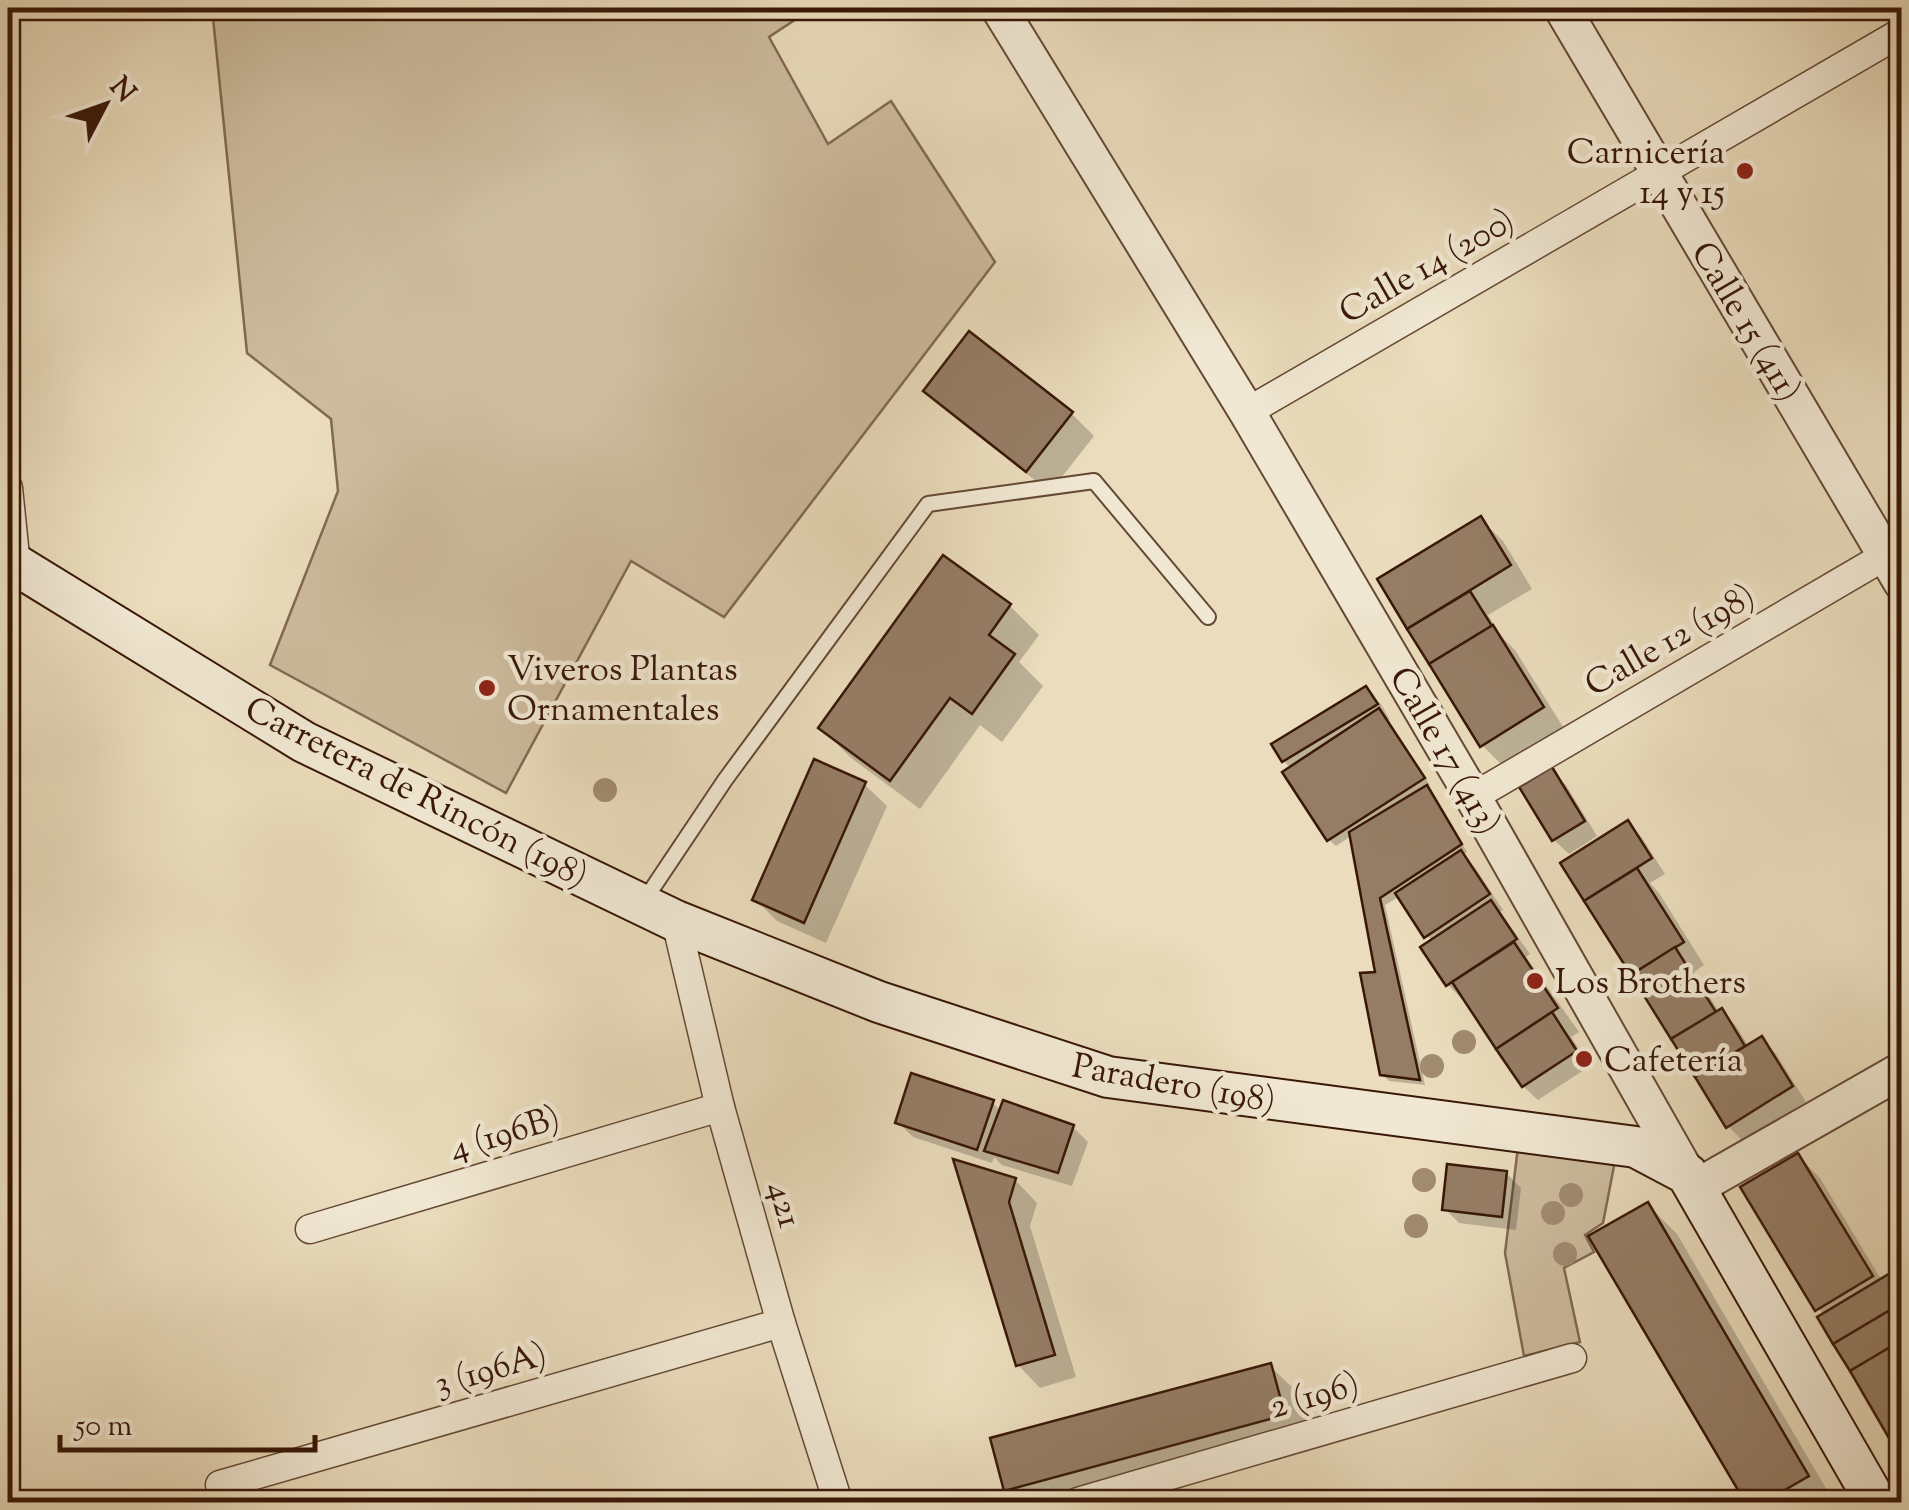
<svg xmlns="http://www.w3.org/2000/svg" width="1909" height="1510" font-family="'Sorts Mill Goudy',serif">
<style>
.green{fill:#ccbb9d;stroke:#826952;stroke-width:2.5}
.shadow{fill:#0003}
.building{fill:#957d65;stroke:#391707;stroke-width:2.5}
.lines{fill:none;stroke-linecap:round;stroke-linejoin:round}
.service-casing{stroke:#654834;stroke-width:18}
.minor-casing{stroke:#654834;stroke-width:31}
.tertiary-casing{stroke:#654834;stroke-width:39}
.secondary-casing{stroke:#391707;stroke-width:44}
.service{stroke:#f1e8d3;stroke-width:14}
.minor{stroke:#f1e8d3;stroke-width:28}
.tertiary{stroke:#f1e8d3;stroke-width:35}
.secondary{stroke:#f1e8d3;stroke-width:40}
.tree{fill:#a18b71}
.poi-dot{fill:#8f2418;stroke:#f1e8d3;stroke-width:4}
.labels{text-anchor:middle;stroke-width:9;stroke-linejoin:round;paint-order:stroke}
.poi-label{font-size:35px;fill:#391707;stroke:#f1e8d3;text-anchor:start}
.street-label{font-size:35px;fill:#391707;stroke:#f1e8d3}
</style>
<rect width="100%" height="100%" fill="#eadcbc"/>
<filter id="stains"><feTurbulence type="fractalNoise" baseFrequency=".002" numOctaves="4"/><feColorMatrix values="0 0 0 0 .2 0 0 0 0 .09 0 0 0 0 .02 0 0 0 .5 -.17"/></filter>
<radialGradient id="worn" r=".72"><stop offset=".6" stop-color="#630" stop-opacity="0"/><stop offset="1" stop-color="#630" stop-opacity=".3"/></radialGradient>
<g class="green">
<path d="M212,8h601l-44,29 59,107 63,-43 104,161 -271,355 -93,-56 -125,232 -236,-128 68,-174 -7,-72 -84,-66z"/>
<path d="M1518,1147l97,14 -12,62 -18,12 9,17 -30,16 16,74 -56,14 -19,-103z"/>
</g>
<g class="shadow">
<path d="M926,391l145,22 23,23 -44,56 -101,-79z"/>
<path d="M1480,519l23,22 29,48 -44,26 13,21 14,14 50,80 -61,37 -22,-22 -102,-165z"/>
<path d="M944,558l66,48 29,29 -20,27 24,24 -41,56 -22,-17 -60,84 -70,-52 -29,-29z"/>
<path d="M1366,690l15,14 9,16 -2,1 42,64 -4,3 41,64 -5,3 13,13 28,42 -3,2 30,42 -4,3 53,75 -8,5 19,29 -52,34 -15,-14 -58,-88 -3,1 -14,-14 -25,-37 9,-6 -32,-46 -15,9 40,180 -36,-4 -7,-7 -4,-99 -25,-140 -17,11 -7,-6 -44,-67 6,-4 -7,-8z"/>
<path d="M1551,771l15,14 31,51 -28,18 -15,-14 -32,-52z"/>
<path d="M864,784l23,22 -61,137 -49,-22 -22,-22z"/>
<path d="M1628,823l14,15 23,36 -15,9 9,10 45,72 -10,7 25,40 3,-1 14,15 13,21 12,-8 15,15 30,48 -63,39 -15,-15 -164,-262z"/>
<path d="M992,1102l9,9 72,16 15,15 -16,44 -70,-21 -8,-8 -2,6 -79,-26 -15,-15z"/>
<path d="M1798,1156l22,22 62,103 20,-12v183l-78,-136 -80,-128z"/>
<path d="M957,1162l58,18 22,23 -7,23 46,151 -36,11 -22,-23z"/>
<path d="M1506,1173l15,15 -5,42 -57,-7 -14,-14z"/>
<path d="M1648,1205l29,29 157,268h-86l-156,-265z"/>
<path d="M1270,1366l30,29 13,49 -216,58h-77l-14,-13z"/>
</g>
<g class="building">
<path d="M969,331l104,81 -47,60 -103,-81z"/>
<path d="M1481,516l30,49 -104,64 -30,-50z"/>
<path d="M943,555l68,49 -22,31 26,19 -43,60 -22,-16 -60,83 -72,-53z"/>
<path d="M1470,591l22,35 -63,38 -22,-35z"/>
<path d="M1493,625l51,82 -64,40 -51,-83z"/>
<path d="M1366,686l12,18 -96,58 -11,-18z"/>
<path d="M1379,708l46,70 -98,63 -45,-69z"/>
<path d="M814,759l52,23 -62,141 -52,-23z"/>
<path d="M1552,767l33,54 -33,20 -33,-54z"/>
<path d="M1427,785l35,59 -82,54 40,182 -40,-5 -20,-102 15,-1 -26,-140z"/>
<path d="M1628,820l24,38 -68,43 -24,-38z"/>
<path d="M1461,850l29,44 -66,44 -29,-45z"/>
<path d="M1637,868l47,74 -53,33 -47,-74z"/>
<path d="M1491,900l26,39 -71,47 -26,-39z"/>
<path d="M1514,942l44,66 -62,41 -44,-67z"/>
<path d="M1675,947l41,65 -45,27 -40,-64z"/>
<path d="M1722,1008l23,38 -50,31 -24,-38z"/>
<path d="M1552,1012l25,39 -55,36 -26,-38z"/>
<path d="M1762,1036l31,50 -67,42 -31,-51z"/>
<path d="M911,1073l83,27 -17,50 -82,-27z"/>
<path d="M1003,1100l71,25 -16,48 -74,-22z"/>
<path d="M1798,1153l75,123 -58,35 -75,-124z"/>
<path d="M953,1159l63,19 -7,24 46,153 -39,11z"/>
<path d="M1447,1164l60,7 -5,46 -60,-7z"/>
<path d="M1648,1202l161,274 -45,26h-19l-157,-266z"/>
<path d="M1902,1266v37l-69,41 -16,-27z"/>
<path d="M1902,1303v38l-52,30 -17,-27z"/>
<path d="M1902,1340v109l-5,3 -47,-81z"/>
<path d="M1271,1363l14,52 -281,76 -14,-53z"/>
</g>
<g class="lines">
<defs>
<path id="service" d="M642,904l83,-124 203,-276 166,-23 114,136"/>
<g id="minor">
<path d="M1247,412l655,-380"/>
<path d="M8,488l8,78"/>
<path d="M1473,797l429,-251"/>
<path d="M676,921l44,186 61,216 57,179"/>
<path d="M310,1229l410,-122"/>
<path d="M220,1485l561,-162"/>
<path d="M1078,1502l494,-144"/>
</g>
<g id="tertiary">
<path d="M999,8l248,404 226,385 214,377"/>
<path d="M1562,8l340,575"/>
<path d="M1695,1188l207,-118"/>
</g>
<path id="secondary" d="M8,560l296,182 372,179 203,81 229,75 528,70 51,27 189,328"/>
</defs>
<use href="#service" class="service-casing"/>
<use href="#minor" class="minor-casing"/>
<use href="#tertiary" class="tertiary-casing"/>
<use href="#secondary" class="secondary-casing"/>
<use href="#service" class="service"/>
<use href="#minor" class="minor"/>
<use href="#tertiary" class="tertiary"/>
<use href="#secondary" class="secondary"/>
</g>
<g class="tree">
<circle cx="605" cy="790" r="12"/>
<circle cx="1464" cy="1042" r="12"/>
<circle cx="1432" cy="1066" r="12"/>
<circle cx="1424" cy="1180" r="12"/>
<circle cx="1571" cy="1195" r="12"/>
<circle cx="1553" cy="1213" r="12"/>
<circle cx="1416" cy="1226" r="12"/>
<circle cx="1565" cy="1254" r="12"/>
</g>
<g class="poi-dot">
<circle cx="1745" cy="171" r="10"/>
<circle cx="487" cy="688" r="10"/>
<circle cx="1535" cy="981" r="10"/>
<circle cx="1584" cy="1059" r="10"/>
</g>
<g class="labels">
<g class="poi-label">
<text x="1725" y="163" text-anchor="end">Carnicería<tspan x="1725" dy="40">14 y 15</tspan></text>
<text x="507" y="680">Viveros Plantas<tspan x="507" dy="40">Ornamentales</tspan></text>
<text x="1555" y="993">Los Brothers</text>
<text x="1604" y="1071">Cafetería</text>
</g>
<g class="street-label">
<text transform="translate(1426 265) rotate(-30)" y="12">Calle 14 (200)</text>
<text transform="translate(1747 321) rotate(59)" y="12">Calle 15 (411)</text>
<text transform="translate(1669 639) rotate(-30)" y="12">Calle 12 (198)</text>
<text transform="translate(1446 750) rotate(60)" y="12">Calle 17 (413)</text>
<text transform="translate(417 791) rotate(27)" y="12">Carretera de Rincón (198)</text>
<text transform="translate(1174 1082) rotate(10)" y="12">Paradero (198)</text>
<text transform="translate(504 1132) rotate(-17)" y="12">4 (196B)</text>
<text transform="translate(786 1204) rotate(74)" y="12">421</text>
<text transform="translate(490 1368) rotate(-16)" y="12">3 (196A)</text>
<text transform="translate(1314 1394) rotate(-16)" y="12">2 (196)</text>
</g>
</g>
<rect width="1909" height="1510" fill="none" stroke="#eadcbc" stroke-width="40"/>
<rect x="10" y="10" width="1889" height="1490" fill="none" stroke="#391707" stroke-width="5"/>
<rect x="20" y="20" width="1869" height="1470" fill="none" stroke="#391707" stroke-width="2.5"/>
<g transform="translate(105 105) rotate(49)" stroke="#f1e8d3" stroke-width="8" paint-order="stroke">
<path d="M0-8L18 38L0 25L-18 38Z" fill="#391707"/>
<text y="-15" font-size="28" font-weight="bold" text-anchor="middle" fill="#391707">N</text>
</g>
<path d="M60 1435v15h255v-15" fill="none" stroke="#391707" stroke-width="5"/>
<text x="75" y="1435" font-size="30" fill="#391707" stroke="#f1e8d3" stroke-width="8" paint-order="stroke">50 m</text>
<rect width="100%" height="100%" filter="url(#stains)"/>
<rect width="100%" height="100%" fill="url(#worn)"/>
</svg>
